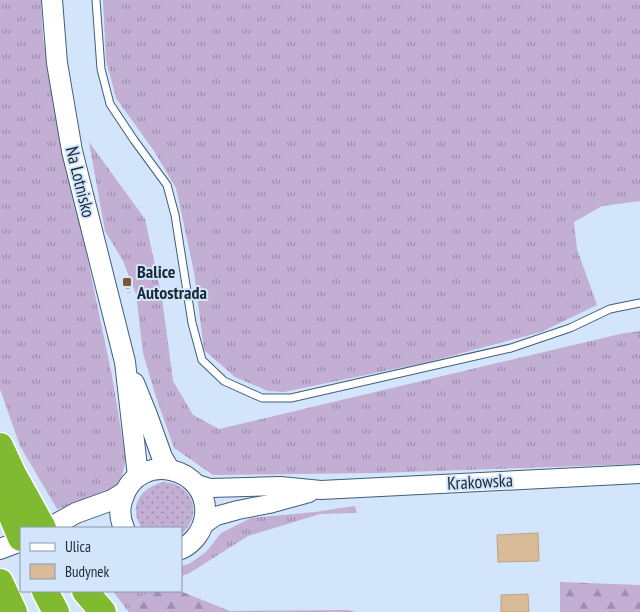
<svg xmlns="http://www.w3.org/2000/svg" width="640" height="612" font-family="'PT Sans Narrow',sans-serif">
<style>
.grass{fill:url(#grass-tufts)}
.forest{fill:url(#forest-firs)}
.garden{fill:url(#garden-dots)}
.building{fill:#d9bb98;stroke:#bfa17f}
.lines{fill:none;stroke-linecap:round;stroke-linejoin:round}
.service-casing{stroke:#415d7a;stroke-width:9}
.tertiary-casing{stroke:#415d7a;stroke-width:20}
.secondary-casing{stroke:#415d7a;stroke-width:22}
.motorway-casing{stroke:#fff;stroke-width:29}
.path{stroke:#8494a6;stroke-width:3;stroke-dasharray:2.5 4;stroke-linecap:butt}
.service{stroke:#fff;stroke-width:7}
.tertiary{stroke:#fff;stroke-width:18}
.secondary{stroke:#fff;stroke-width:20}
.motorway{stroke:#80ba31;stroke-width:26}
.poi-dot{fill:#7b5a31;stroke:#d2e5fa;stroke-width:2}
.labels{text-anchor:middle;stroke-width:4;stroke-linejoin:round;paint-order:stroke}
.street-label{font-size:18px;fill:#1c2835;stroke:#d2e5fa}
.poi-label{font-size:18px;font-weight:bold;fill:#1c2835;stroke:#d2e5fa;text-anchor:start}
</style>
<defs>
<pattern id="grass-tufts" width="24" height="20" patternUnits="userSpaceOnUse" patternTransform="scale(1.25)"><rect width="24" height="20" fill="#c3aed4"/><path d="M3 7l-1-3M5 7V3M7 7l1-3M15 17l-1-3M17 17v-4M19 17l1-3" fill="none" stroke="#9e8ead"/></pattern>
<pattern id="forest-firs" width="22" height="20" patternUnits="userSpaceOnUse" patternTransform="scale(1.25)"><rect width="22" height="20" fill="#c3aed4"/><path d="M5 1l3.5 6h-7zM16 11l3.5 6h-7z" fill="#9e8ead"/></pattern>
<pattern id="garden-dots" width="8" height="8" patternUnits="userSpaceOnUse" patternTransform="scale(1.25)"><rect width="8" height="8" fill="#c3aed4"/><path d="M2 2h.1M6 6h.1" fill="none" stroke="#9e8ead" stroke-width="1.8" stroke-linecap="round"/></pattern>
</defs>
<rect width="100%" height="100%" fill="#d2e5fa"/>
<g class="grass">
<path d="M0,0h41l2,38 32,161 37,177 14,84 -6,23 -15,13 -48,13 -37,-63 -20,-57z"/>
<path d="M103,0h537v201l-38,5 -28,16 3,27 20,56 -56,27 -113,30 -144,30 -16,-1 -33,-14 -31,-27 -10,-78 -18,-84 -22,-37 -38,-53 -10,-38z"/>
<path d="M89,142l56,77 17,79 11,83 20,34 26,14 401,-95 20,-3v133l-263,9 -164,2 -39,-27 -19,-54 -12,-41 -7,-59 -13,-33 -18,-30z"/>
<path d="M355,506l2,7 -37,1 -72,22 -60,38 -7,2v-10l8,-2 17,-12 15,-19 30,-15 64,-6z"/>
<path d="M113,591h36l-22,19z"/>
</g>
<g class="forest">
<path d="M560,582l80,3v27h-80z"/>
<path d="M149,591h31l50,20 118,-1 8,2h-227l-2,-2z"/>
</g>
<path class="garden" d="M164,482c7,1 13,2 19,7 15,12 13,34 -2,45v-6h-39c-15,-21 -1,-41 22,-46z"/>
<g class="building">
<path d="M538,533l1,28 -41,1 -1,-27z"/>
<path d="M528,594l1,18h-28v-17z"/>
</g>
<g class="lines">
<defs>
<path id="service" d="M96,0l5,69 9,35 24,36 33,45 8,30 17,108 10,37 22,21 38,17h29l220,-50 59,-20 40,-19 30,-6"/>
<g id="tertiary">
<path d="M194,483l16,5 70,-2 41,4 319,-16"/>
<path d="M203,525l13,-9 22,-6 31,-6 40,-11"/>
</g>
<g id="secondary">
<path d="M52,0l5,63 15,88 53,211 13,114"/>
<path d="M134,383l13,32 15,42 7,12"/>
<path d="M49,528l27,-15 36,-13 13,-8"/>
<path d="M124,528c-4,-9 -5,-20 -1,-30 15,-48 87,-32 82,18 -2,14 -11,27 -24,33"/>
<path d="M0,549l21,-8"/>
</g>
<g id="motorway">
<path d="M0,446l13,28 30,54"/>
<path d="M0,488l21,50"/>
<path d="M0,582l14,30"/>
<path d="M45,591l11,21"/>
<path d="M85,591l18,21"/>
</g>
</defs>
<use href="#service" class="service-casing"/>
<use href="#tertiary" class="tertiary-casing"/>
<use href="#secondary" class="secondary-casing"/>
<use href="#motorway" class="motorway-casing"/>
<g class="path">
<path d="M126,280l3,13"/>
<path d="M640,335v3"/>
</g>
<use href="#service" class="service"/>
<use href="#tertiary" class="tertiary"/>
<use href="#secondary" class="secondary"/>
<use href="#motorway" class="motorway"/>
</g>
<rect class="poi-dot" x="122" y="277" width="10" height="10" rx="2.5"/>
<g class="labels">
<g class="street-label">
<text transform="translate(80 182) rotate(76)" y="6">Na Lotnisko</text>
<text transform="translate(480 482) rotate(-3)" y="6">Krakowska</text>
</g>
<g class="poi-label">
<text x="137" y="278">Balice<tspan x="137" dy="21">Autostrada</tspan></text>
</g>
</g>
<rect x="20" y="527" width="162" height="65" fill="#d2e5fa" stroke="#8999ab"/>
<rect x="30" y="543" width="25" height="8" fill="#ffffff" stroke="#8999ab"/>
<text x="65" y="552" font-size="15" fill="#1c2835">Ulica</text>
<rect x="30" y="564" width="25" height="15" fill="#d9bb98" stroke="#8999ab"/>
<text x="65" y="577" font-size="15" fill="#1c2835">Budynek</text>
</svg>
